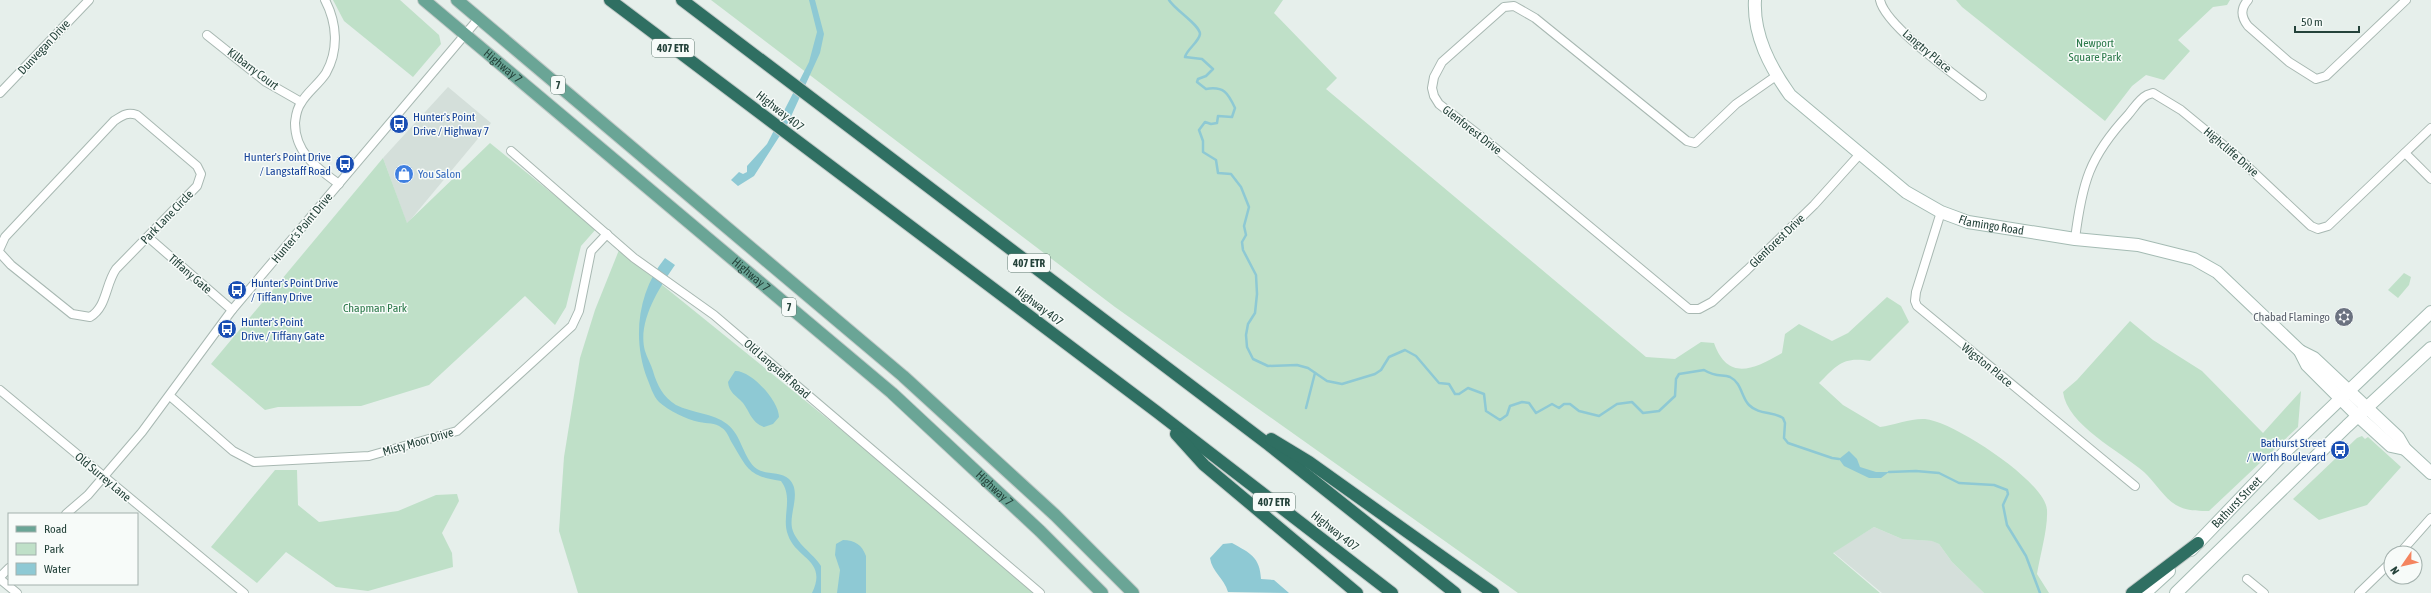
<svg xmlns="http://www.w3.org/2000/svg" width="2431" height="593" font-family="'Asap Condensed',sans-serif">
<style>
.built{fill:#d4dfda}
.green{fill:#bfe0c8}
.water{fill:#8ec9d4}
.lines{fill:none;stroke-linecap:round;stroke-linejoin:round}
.stream{stroke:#8ec9d4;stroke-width:2.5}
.street-casing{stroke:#a8b8b2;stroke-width:10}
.secondary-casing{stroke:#a4bbb3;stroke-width:14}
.primary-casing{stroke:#c2cac8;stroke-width:14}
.highway-casing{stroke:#c2cac8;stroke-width:14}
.street{stroke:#fff;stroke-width:8}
.secondary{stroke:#fff;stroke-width:12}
.primary{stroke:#6aa596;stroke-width:12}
.highway{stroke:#2f6f62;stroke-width:12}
.labels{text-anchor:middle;stroke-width:3;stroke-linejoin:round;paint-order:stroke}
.shield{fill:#f7fbf9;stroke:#637a73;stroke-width:1}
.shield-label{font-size:11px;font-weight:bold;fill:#24423a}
.park-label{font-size:12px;fill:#2d7a4b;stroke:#f7fbf9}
.street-label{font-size:12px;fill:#24423a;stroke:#f7fbf9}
.transit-label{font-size:12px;fill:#164399;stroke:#f7fbf9;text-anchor:start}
.shop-label{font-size:12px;fill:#366cbe;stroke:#f7fbf9;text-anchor:start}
.worship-label{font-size:12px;fill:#5b616d;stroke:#f7fbf9;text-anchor:end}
</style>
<rect width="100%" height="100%" fill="#e6efeb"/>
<g class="built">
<path d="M448,87l43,36 -84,101 -24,-66z"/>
<path d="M1874,527l28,12 31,2 6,3 13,18 32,31h-102l-49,-41z"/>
</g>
<g class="green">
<path d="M333,0h67l39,35 2,9 -28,33 -69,-56z"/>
<path d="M711,0h572l-9,13 63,65 -11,11 320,268 29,2 26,-17 13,1c14,39 40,26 68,10l3,-19 14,-10 33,17 16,-8 39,-36 14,9 8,16 -39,39c-27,-5 -33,4 -51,22l24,22 37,22c14,-2 32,-9 45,-8 28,2 121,63 122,91 1,19 -7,45 -10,64l12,19h-65l-32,-31 -13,-18 -7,-3 -30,-2 -28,-12 -41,26 47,40h-362l-403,-286z"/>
<path d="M1956,0h274l-3,5 -14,2 -35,33 12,11 -26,29 -18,-5 -14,11 -27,35 -143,-114z"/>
<path d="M490,143l106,86 -15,17 -15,61 -11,18 -30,-29 -96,89 -68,21 -83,1 -13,3 -54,-46 172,-206 24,65z"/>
<path d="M619,250l424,343h-465l-19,-62 5,-74 16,-99 15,-48z"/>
<path d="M2404,273l7,4 -2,8 -11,13 -10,-8z"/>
<path d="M2130,321l23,19 49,31 61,62 38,-42 -3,36 -89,84c-11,0 -23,0 -33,-6 -12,-7 -22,-24 -32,-33 -24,-21 -77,-47 -81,-80l14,-12z"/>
<path d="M2362,436l3,3 3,-2 33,30 -34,38 -48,15 -26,-21 64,-61z"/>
<path d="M275,470h22l1,35 21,17 79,-11 38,-16 21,-1 2,7 -17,32 10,20 1,14 -85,24 -32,-4 -50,-35 -29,31 -46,-36z"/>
</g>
<g class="water">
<path d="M809,0h6l9,34 -4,19 -32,70 -34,53 -16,10 -7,-6 8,-8 4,2 4,-2v-6l20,-22 42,-82 8,-30z"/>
<path d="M665,258l10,7c-16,23 -38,57 -30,86 2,7 6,13 8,20 4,14 10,26 23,34 16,8 37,8 51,19 15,11 16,35 30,45 10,6 24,2 32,10 13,13 0,33 3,49 4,16 21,25 29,38v27h-9c16,-33 -16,-34 -24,-58 -7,-18 6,-37 -7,-54 -32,-5 -33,-11 -49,-38 -3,-5 -5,-12 -10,-15 -8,-6 -14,-4 -23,-6 -13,-3 -30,-11 -40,-20 -6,-6 -9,-17 -12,-24 -15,-40 -9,-87 18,-120z"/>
<path d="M735,371c16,-1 44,30 44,46l-6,7 -9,3c-13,-5 -14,-15 -21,-24 -7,-8 -14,-10 -15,-21z"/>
<path d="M1849,451l8,8 3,8 16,5h13l-8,6h-12l-25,-12 -5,-7z"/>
<path d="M843,540c12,0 19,5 23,16v37h-29l3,-23 -5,-15 1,-11z"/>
<path d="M1232,543c18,10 28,14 29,36l13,1 15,13 -61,-1c-4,-14 -16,-20 -18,-34l13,-14z"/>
</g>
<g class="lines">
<g class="stream">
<path d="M1169,0c6,10 31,25 31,34 -1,8 -13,15 -15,23l17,2 11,10 -7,7 -8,3 -1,3 9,7c18,-3 22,4 29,19l-3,9 -14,-1 -1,7 -6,1 -6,-2 -6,8 4,11v11l13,8 2,13 13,1 10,13 8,20 -5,19 2,9 -4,7 1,8 13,25 1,19 -2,19 -7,11 -2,11 1,12 6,12 15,7 29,-1 11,3 19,13 15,3 33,-10 6,-4 8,-13 16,-7 11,6 23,27 10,1 6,10h4l9,-6 16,6 2,17 14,9 7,-5 3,-9 12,-4 7,1 7,10 16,-9 7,4 5,-4h6l9,7 20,5 18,-12 15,-2 11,11 16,-2 16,-15 1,-17 3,-5 25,-4c13,8 18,4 26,7 12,6 11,20 19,28 10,10 23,6 34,13l2,5 -1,15 4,5 44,15 7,1"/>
<path d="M1306,408l9,-35"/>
<path d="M1889,472l27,-1 23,2 20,10 35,2 13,5 1,4 -5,11 4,20 19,31 14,37"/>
</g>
<defs>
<g id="street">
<path d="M325,0c12,23 14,50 1,73 -7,11 -19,19 -25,30 -5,7 -5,13 -6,20 0,30 22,45 44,61"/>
<path d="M1880,0c5,26 79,78 102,96"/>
<path d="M2248,0c-8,9 -7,17 0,26l41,36 27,17 10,-3 80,-76"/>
<path d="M207,35l59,47 35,20"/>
<path d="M1776,76l-40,28 -41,39 -8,-2 -152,-123 -21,-12 -10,1 -62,55 -8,15 -2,11 2,8 5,8 49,38 201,167h10l13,-7 35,-32 67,-65 45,-50"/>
<path d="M0,93l89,-93"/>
<path d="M511,151l123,107 80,57 326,278"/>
<path d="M2405,153l26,26"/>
<path d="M1941,212l-25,80 -1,9 2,5 218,180"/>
<path d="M148,237l84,73"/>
<path d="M2075,239c7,-56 14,-82 53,-124 6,-7 11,-16 19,-20l6,-2 28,17 51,42 79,74 7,3 10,-3 103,-98"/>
<path d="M0,248l5,-11 109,-116c9,-6 13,-9 23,-6l60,51 4,8 -4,12 -81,83c-11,16 -9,38 -26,48l-18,-3 -61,-49 -11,-12"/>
<path d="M0,390l244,203"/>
<path d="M170,396l63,55 21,11 115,-6 88,-25 115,-105 7,-15 12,-60 16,-17"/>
<path d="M66,514l22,-19 54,-63 90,-122 247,-292"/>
<path d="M2400,553l31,-35"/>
<path d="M0,577l9,-9"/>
<path d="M0,579l17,14"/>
<path d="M2247,579l17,14"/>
<path d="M2359,593l32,-31"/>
</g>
<g id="secondary">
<path id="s1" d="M1755,0c-2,35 15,67 35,95l116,97 35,20 27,10 107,17 63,6 56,14 23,13 83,79 14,7 84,79 7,12 26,24"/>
<path d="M2300,351l7,14 51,51 33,30 14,3"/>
<path id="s2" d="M2191,550l93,-97 147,-141"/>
<path d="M2145,593l24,-22"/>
<path d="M2176,593l171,-167 84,-78"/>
</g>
<g id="primary">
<path id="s3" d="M424,0l468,393 148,138 62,62"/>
<path d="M457,0l446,376 152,139 78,78"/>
</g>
<g id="highway">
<path d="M610,0l547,412 235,181"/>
<path d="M682,0l587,445 186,148"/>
<path d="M1176,434l28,31 153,128"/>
<path d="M1271,439l38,23 184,131"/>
<path d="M2132,593l66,-50"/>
</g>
</defs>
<use href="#street" class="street-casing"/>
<use href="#secondary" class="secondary-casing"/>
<use href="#primary" class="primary-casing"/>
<use href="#highway" class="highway-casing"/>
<use href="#street" class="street"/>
<use href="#secondary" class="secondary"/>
<use href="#primary" class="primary"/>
<use href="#highway" class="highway"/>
</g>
<defs>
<symbol id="bus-disc" viewBox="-11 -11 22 22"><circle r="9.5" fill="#1a4fb4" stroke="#f7fbf9"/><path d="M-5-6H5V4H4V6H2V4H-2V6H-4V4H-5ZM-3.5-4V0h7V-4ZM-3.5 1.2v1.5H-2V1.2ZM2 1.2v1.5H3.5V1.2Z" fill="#fff"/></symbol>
<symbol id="shop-disc" viewBox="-11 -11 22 22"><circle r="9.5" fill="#3f7fe0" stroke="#f7fbf9"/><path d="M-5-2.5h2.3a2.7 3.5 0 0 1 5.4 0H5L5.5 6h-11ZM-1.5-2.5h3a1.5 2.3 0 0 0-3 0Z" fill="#fff"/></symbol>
<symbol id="synagogue-disc" viewBox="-11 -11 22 22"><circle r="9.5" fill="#6b7280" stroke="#f7fbf9"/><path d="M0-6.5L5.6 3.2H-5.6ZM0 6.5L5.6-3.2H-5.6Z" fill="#fff"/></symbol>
</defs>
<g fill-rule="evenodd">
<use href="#bus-disc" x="388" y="113" width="22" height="22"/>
<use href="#bus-disc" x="334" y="153" width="22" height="22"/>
<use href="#shop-disc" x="393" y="163" width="22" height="22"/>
<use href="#bus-disc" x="226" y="279" width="22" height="22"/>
<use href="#synagogue-disc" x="2333" y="306" width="22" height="22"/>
<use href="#bus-disc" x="216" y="318" width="22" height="22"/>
<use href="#bus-disc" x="2329" y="439" width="22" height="22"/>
</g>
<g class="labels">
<g class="shield">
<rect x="652" y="39" width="42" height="18" rx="3"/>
<rect x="551" y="76" width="14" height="18" rx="3"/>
<rect x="1008" y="254" width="42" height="18" rx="3"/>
<rect x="782" y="298" width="14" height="18" rx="3"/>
<rect x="1253" y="493" width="42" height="18" rx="3"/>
</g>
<g class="shield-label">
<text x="673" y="52">407 ETR</text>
<text x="558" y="89">7</text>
<text x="1029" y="267">407 ETR</text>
<text x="789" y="311">7</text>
<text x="1274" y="506">407 ETR</text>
</g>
<g class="park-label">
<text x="2095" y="47">Newport<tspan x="2095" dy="14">Square Park</tspan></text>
<text x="375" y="312">Chapman Park</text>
</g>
<g class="street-label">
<text transform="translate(44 47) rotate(-47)" y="4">Dunvegan Drive</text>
<text transform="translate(1927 51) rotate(40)" y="4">Langtry Place</text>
<text dy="4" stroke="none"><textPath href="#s3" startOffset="103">Highway 7</textPath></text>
<text transform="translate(253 69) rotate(37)" y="4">Kilbarry Court</text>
<text transform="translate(780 111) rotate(38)" y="4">Highway 407</text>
<text transform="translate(1472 130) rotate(38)" y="4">Glenforest Drive</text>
<text transform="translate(2231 152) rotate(41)" y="4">Highcliffe Drive</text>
<text transform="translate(167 217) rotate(-46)" y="4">Park Lane Circle</text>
<text dy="4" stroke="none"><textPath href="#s1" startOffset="347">Flamingo Road</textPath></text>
<text transform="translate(302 228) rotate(-50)" y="4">Hunter's Point Drive</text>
<text transform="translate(1777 241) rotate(-44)" y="4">Glenforest Drive</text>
<text transform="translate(190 274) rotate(41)" y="4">Tiffany Gate</text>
<text dy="4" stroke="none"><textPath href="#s3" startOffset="427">Highway 7</textPath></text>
<text transform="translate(1039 306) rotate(37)" y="4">Highway 407</text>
<text transform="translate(1987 365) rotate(39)" y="4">Wigston Place</text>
<text transform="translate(777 369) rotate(41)" y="4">Old Langstaff Road</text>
<text transform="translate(418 442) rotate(-16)" y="4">Misty Moor Drive</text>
<text transform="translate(103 477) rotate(40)" y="4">Old Surrey Lane</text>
<text dy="4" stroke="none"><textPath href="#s3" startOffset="751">Highway 7</textPath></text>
<text dy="4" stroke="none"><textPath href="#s2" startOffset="66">Bathurst Street</textPath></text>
<text transform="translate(1335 531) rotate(38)" y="4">Highway 407</text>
</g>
<g class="transit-label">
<text x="413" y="121">Hunter's Point<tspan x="413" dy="14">Drive / Highway 7</tspan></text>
<text x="331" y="161" text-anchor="end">Hunter's Point Drive<tspan x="331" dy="14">/ Langstaff Road</tspan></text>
<text x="251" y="287">Hunter's Point Drive<tspan x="251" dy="14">/ Tiffany Drive</tspan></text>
<text x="241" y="326">Hunter's Point<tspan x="241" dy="14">Drive / Tiffany Gate</tspan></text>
<text x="2326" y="447" text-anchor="end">Bathurst Street<tspan x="2326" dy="14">/ Worth Boulevard</tspan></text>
</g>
<g class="shop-label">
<text x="418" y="178">You Salon</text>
</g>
<g class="worship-label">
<text x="2330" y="321">Chabad Flamingo</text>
</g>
</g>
<rect x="8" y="513" width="130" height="72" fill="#f7fbf9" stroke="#a3b1ad"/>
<rect x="16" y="526" width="20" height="6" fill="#6aa596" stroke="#a3b1ad"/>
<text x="44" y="533" font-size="12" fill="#24423a">Road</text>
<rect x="16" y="543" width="20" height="12" fill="#bfe0c8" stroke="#a3b1ad"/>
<text x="44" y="553" font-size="12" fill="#24423a">Park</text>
<rect x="16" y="563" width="20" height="12" fill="#8ec9d4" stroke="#a3b1ad"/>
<text x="44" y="573" font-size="12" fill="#24423a">Water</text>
<g transform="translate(2403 565) rotate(236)"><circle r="19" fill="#f7fbf9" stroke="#a3b1ad"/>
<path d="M0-3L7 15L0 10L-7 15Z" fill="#f4845f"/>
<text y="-6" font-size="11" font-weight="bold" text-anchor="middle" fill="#24423a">N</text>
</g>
<path d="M2295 26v6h64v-6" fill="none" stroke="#24423a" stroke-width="2"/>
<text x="2301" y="26" font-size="12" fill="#24423a" stroke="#f7fbf9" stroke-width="3" paint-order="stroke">50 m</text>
</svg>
